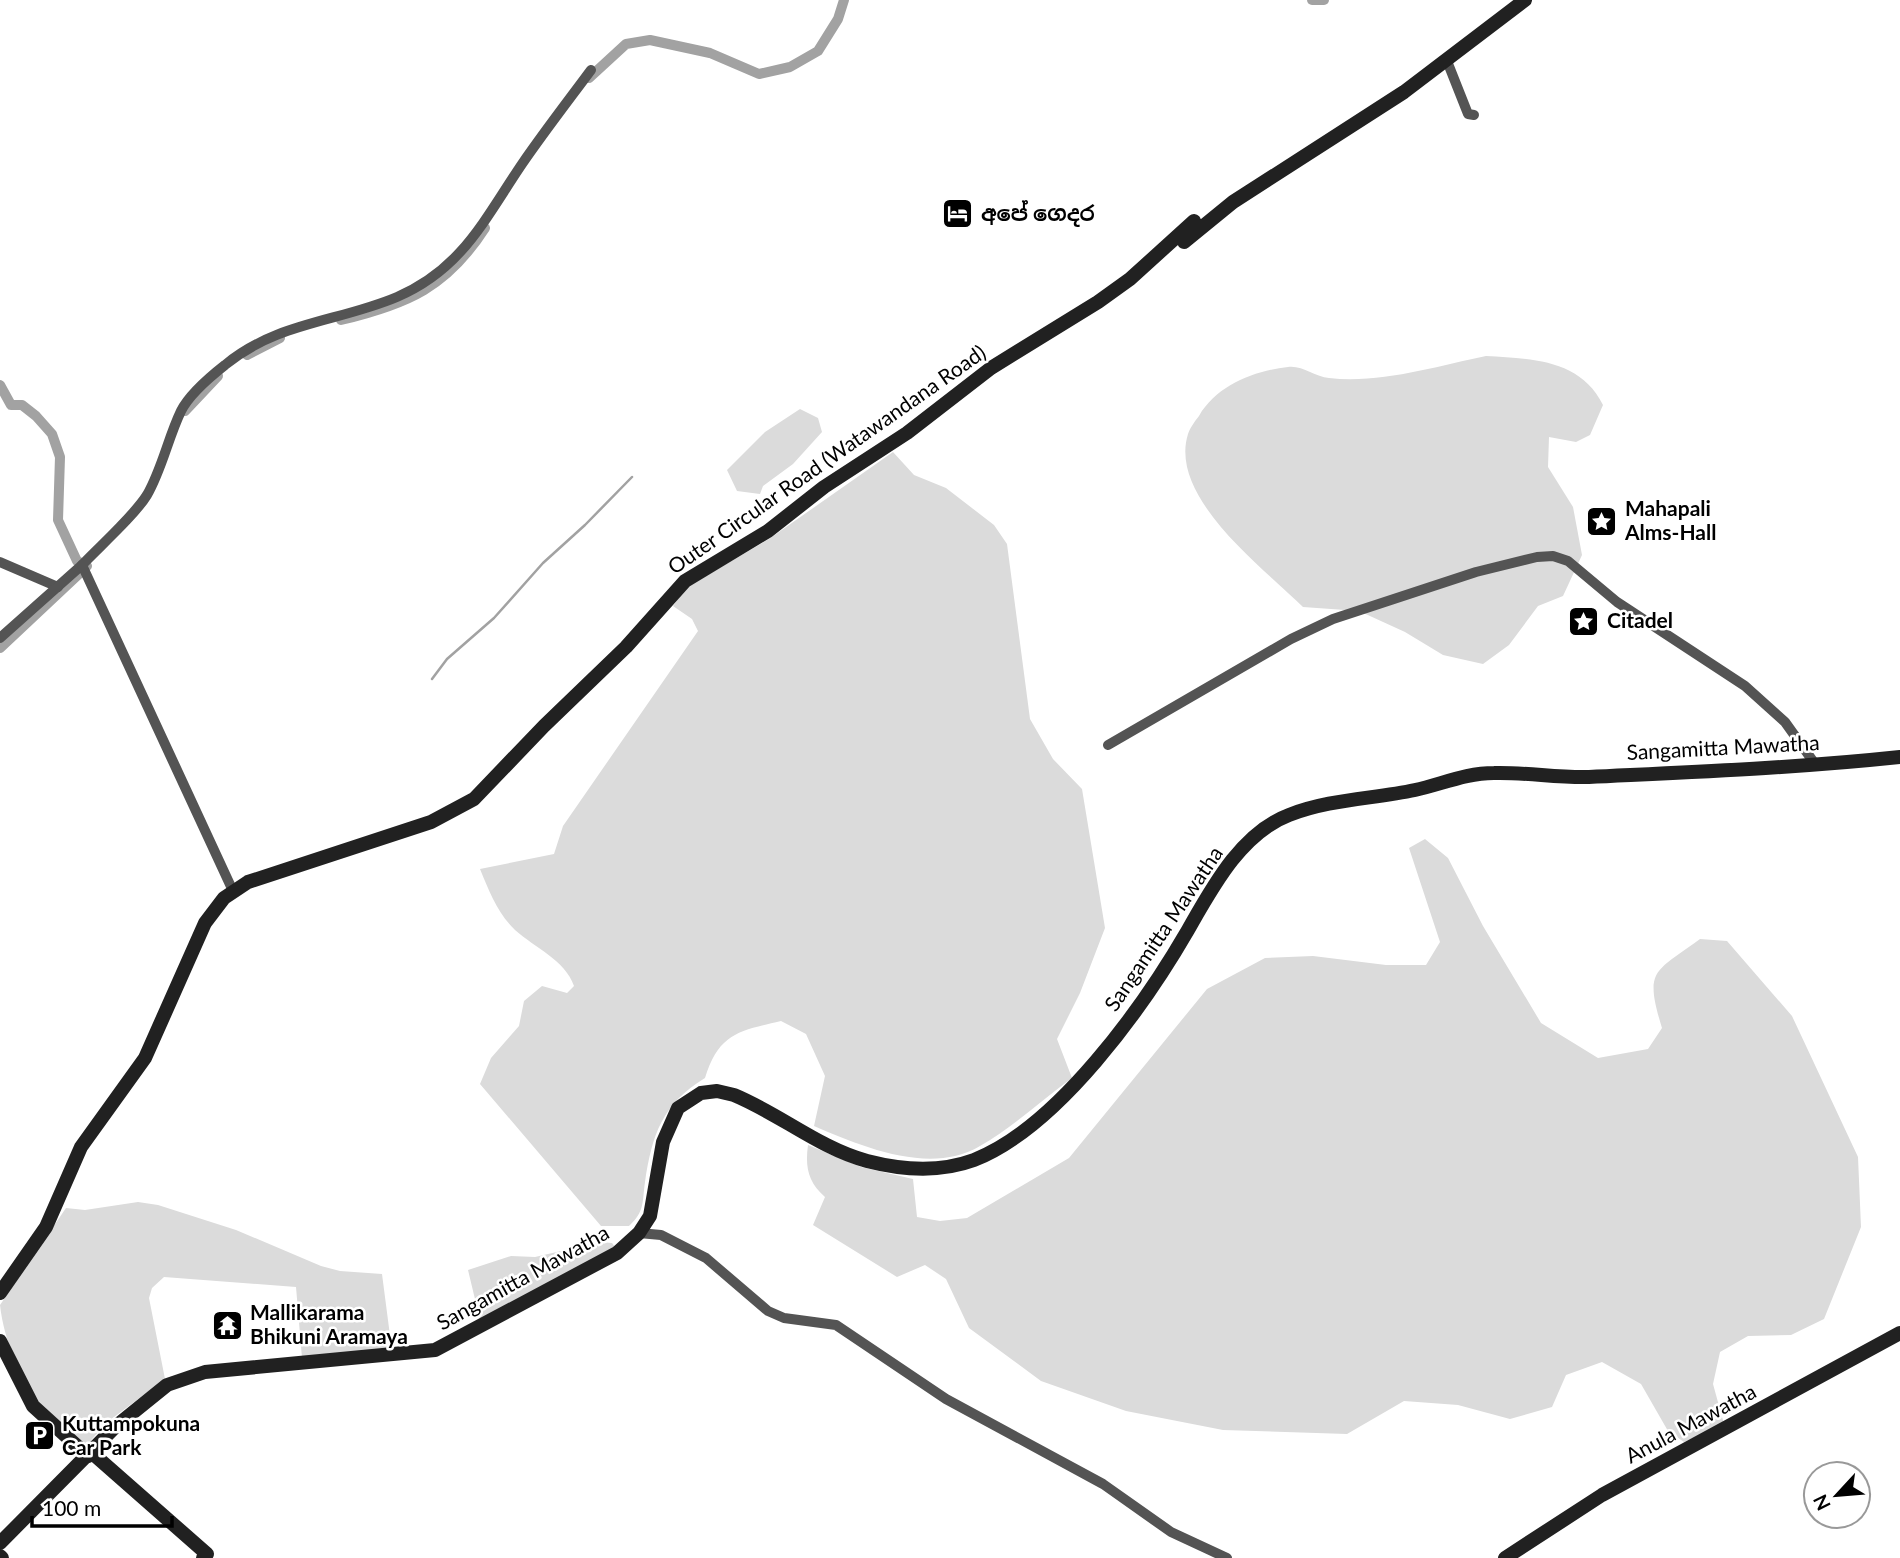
<svg xmlns="http://www.w3.org/2000/svg" width="1900" height="1558" font-family="Lato,'Noto Sans Sinhala',sans-serif">
<style>
.green{fill:#dbdbdb}
.lines{fill:none;stroke-linecap:round;stroke-linejoin:round}
.stream{stroke:#a2a2a2;stroke-width:2.5}
.canal{stroke:#a2a2a2;stroke-width:10}
.street{stroke:#545454;stroke-width:10}
.secondary{stroke:#212121;stroke-width:14}
.labels{text-anchor:middle;stroke-width:5;stroke-linejoin:round;paint-order:stroke}
.poi-label{font-size:21px;font-weight:bold;fill:#000;stroke:#fff;text-anchor:start}
.street-label{font-size:21px;fill:#000;stroke:#fff}
</style>
<rect width="100%" height="100%" fill="#fff"/>
<g class="green">
<path d="M1486,356c46,3 94,3 117,49l-13,30 -14,7 -27,-5 -1,30 25,40 9,48 -19,41 -25,10 -29,39 -26,19 -40,-9 -38,-23 -46,-21 -56,-4c-38,-38 -135,-109 -115,-173 2,-6 7,-13 11,-18 18,-31 55,-45 89,-49 14,-2 27,10 41,11 51,6 108,-12 157,-22z"/>
<path d="M800,409l18,9 4,14 -29,32 -30,22 -3,8 -23,-3 -10,-21 38,-38z"/>
<path d="M893,452l21,23 32,13 48,37 13,19 23,175 23,40 29,30 23,139 -25,65 -23,46 15,39c-30,22 -60,50 -92,68 -50,30 -119,0 -166,-20l11,-50 -19,-42 -25,-13c-42,10 -62,12 -76,57 -43,26 -53,57 -60,104 -3,21 0,29 -16,44h-28l-121,-142 11,-26 28,-32 5,-25 18,-15 25,7 7,-7c-9,-26 -39,-38 -59,-56 -17,-16 -26,-39 -35,-61l74,-15 9,-28 135,-195 -6,-12 -19,-13 14,-19 82,-48z"/>
<path d="M1425,839l23,19 35,68 58,97 57,35 50,-9 14,-21c-18,-59 -8,-55 38,-89l27,2 65,75 66,141 3,70 -37,92 -33,16 -43,1 -28,16 -7,32 11,40 -40,18 -16,-11 -27,-47 -39,-22 -36,13 -14,32 -42,12 -52,-14 -54,-4 -57,33 -124,-4 -97,-19 -85,-30 -72,-53 -23,-49 -21,-14 -28,12 -84,-52 12,-28c-17,-15 -20,-30 -17,-52l53,22 52,12 4,38 23,4 27,-3 102,-60 138,-169 58,-31 48,-2 73,9h40l14,-23 -31,-94z"/>
<path d="M138,1202l20,3 78,25 85,36 19,5 42,3 10,77 -90,7 -6,-71 -132,-10 -12,11 -3,10 16,81 -59,44 -19,22c-13,-10 -28,-19 -39,-31 -25,-27 -44,-72 -48,-109l66,-97 19,2z"/>
<path d="M600,1242l12,1 3,4 -135,73 -12,-50 43,-14 24,1z"/>
</g>
<g class="lines">
<path class="stream" d="M432,679l15,-20 47,-41 49,-55 42,-38 47,-48"/>
<g class="canal">
<path d="M1312,0h12"/>
<path d="M589,78l37,-34 24,-4 60,13 49,21 31,-7 28,-16 20,-32 6,-19"/>
<path d="M341,320c67,-16 106,-33 144,-92"/>
<path d="M247,355l33,-17"/>
<path d="M0,385l11,20h11l14,11 16,18 8,23 -2,63 19,41 10,5"/>
<path d="M185,411l33,-35"/>
<path d="M0,648l82,-77"/>
</g>
<g class="street">
<path d="M1447,61l21,53 6,1"/>
<path d="M0,562l58,25"/>
<path d="M0,638l82,-73"/>
<path d="M1108,745l183,-106 42,-20 143,-47 61,-15 16,-1 15,5 49,41 128,84 40,36 30,42"/>
<path d="M233,891l-151,-326c18,-19 52,-49 65,-70 15,-26 21,-57 34,-84 8,-16 30,-35 44,-46 52,-43 113,-43 172,-68 65,-28 87,-77 125,-133 22,-32 46,-63 69,-94"/>
<path d="M639,1233l22,2 45,23 62,53 16,7 52,7 110,74 157,85 68,48 56,26"/>
</g>
<g class="secondary">
<path d="M0,1293l46,-66 35,-80 64,-89 60,-135 19,-25 24,-16 183,-60 43,-23 70,-73 82,-79 59,-66 83,-50 56,-44 83,-54 84,-65 107,-66 32,-23 64,-58 -10,21 49,-40 171,-110 121,-92"/>
<path d="M0,1341l33,65 55,50"/>
<path d="M91,1452l116,102 -4,4"/>
<path d="M0,1543l115,-116 52,-42 38,-13 230,-22 182,-97 22,-20 11,-17 13,-74 15,-34 23,-15 16,-2 17,4c46,19 85,53 133,66 35,9 72,12 107,-1 84,-33 170,-154 214,-230 24,-42 53,-97 101,-115 41,-16 84,-16 126,-25 27,-6 51,-17 79,-17 32,-1 63,5 95,4 103,-5 208,-9 311,-20"/>
<path d="M0,1556l2,2"/>
<path d="M1505,1558l97,-63 298,-162"/>
</g>
</g>
<defs>
<symbol id="hotel-square" viewBox="-11 -11 22 22"><rect x="-9" y="-9" width="18" height="18" rx="4" fill="#000" stroke="#fff"/><path d="M-6-4.5h1.5V1H6V5H4.5V3h-9V5H-6ZM-4 0a1.8 1.8 0 1 1 3.6 0ZM.5 0V-2.5h3Q6-2.5 6 0Z" fill="#fff"/></symbol>
<symbol id="sight-square" viewBox="-11 -11 22 22"><rect x="-9" y="-9" width="18" height="18" rx="4" fill="#000" stroke="#fff"/><path d="M0-6L1.8-2.2L6-1.7L2.9 1.2L3.7 5.4L0 3.3L-3.7 5.4L-2.9 1.2L-6-1.7L-1.8-2.2Z" fill="#fff"/></symbol>
<symbol id="temple-square" viewBox="-11 -11 22 22"><rect x="-9" y="-9" width="18" height="18" rx="4" fill="#000" stroke="#fff"/><path d="M0-6L5-2H3V0L6.5 2.5H4V6H1.5V3h-3V6H-4V2.5H-6.5L-3 0V-2H-5Z" fill="#fff"/></symbol>
<symbol id="parking-square" viewBox="-11 -11 22 22"><rect x="-9" y="-9" width="18" height="18" rx="4" fill="#000" stroke="#fff"/><path d="M-3.5-5.5H1a3.5 3.5 0 0 1 0 7H-1V5.5H-3.5ZM-1-3.4V-.6H.8a1.4 1.4 0 0 0 0-2.8Z" fill="#fff"/></symbol>
</defs>
<g fill-rule="evenodd">
<use href="#hotel-square" x="940" y="196" width="35" height="35"/>
<use href="#sight-square" x="1584" y="504" width="35" height="35"/>
<use href="#sight-square" x="1566" y="604" width="35" height="35"/>
<use href="#temple-square" x="210" y="1308" width="35" height="35"/>
<use href="#parking-square" x="22" y="1418" width="35" height="35"/>
</g>
<g class="labels">
<g class="poi-label">
<text x="981" y="221">අපේ ගෙදර</text>
<text x="1625" y="516">Mahapali<tspan x="1625" dy="24">Alms-Hall</tspan></text>
<text x="1607" y="628">Citadel</text>
<text x="250" y="1320">Mallikarama<tspan x="250" dy="24">Bhikuni Aramaya</tspan></text>
<text x="62" y="1431">Kuttampokuna<tspan x="62" dy="24">Car Park</tspan></text>
</g>
<g class="street-label">
<text transform="translate(827 460) rotate(-35)" y="7">Outer Circular Road (Watawandana Road)</text>
<text transform="translate(1723 748) rotate(-3)" y="7">Sangamitta Mawatha</text>
<text transform="translate(1164 929) rotate(-56)" y="7">Sangamitta Mawatha</text>
<text transform="translate(523 1278) rotate(-29)" y="7">Sangamitta Mawatha</text>
<text transform="translate(1691 1424) rotate(-28)" y="7">Anula Mawatha</text>
</g>
</g>
<g transform="translate(1837 1495) rotate(244)"><circle r="33" fill="#ffffff" stroke="#999999" stroke-width="2"/>
<path d="M0-5L12 26L0 18L-12 26Z" fill="#000000"/>
<text y="-10" font-size="19" font-weight="bold" text-anchor="middle" fill="#000000">N</text>
</g>
<path d="M32 1516v10h140v-10" fill="none" stroke="#000000" stroke-width="3.5"/>
<text x="42" y="1516" font-size="21" fill="#000000" stroke="#ffffff" stroke-width="5" paint-order="stroke">100 m</text>
</svg>
